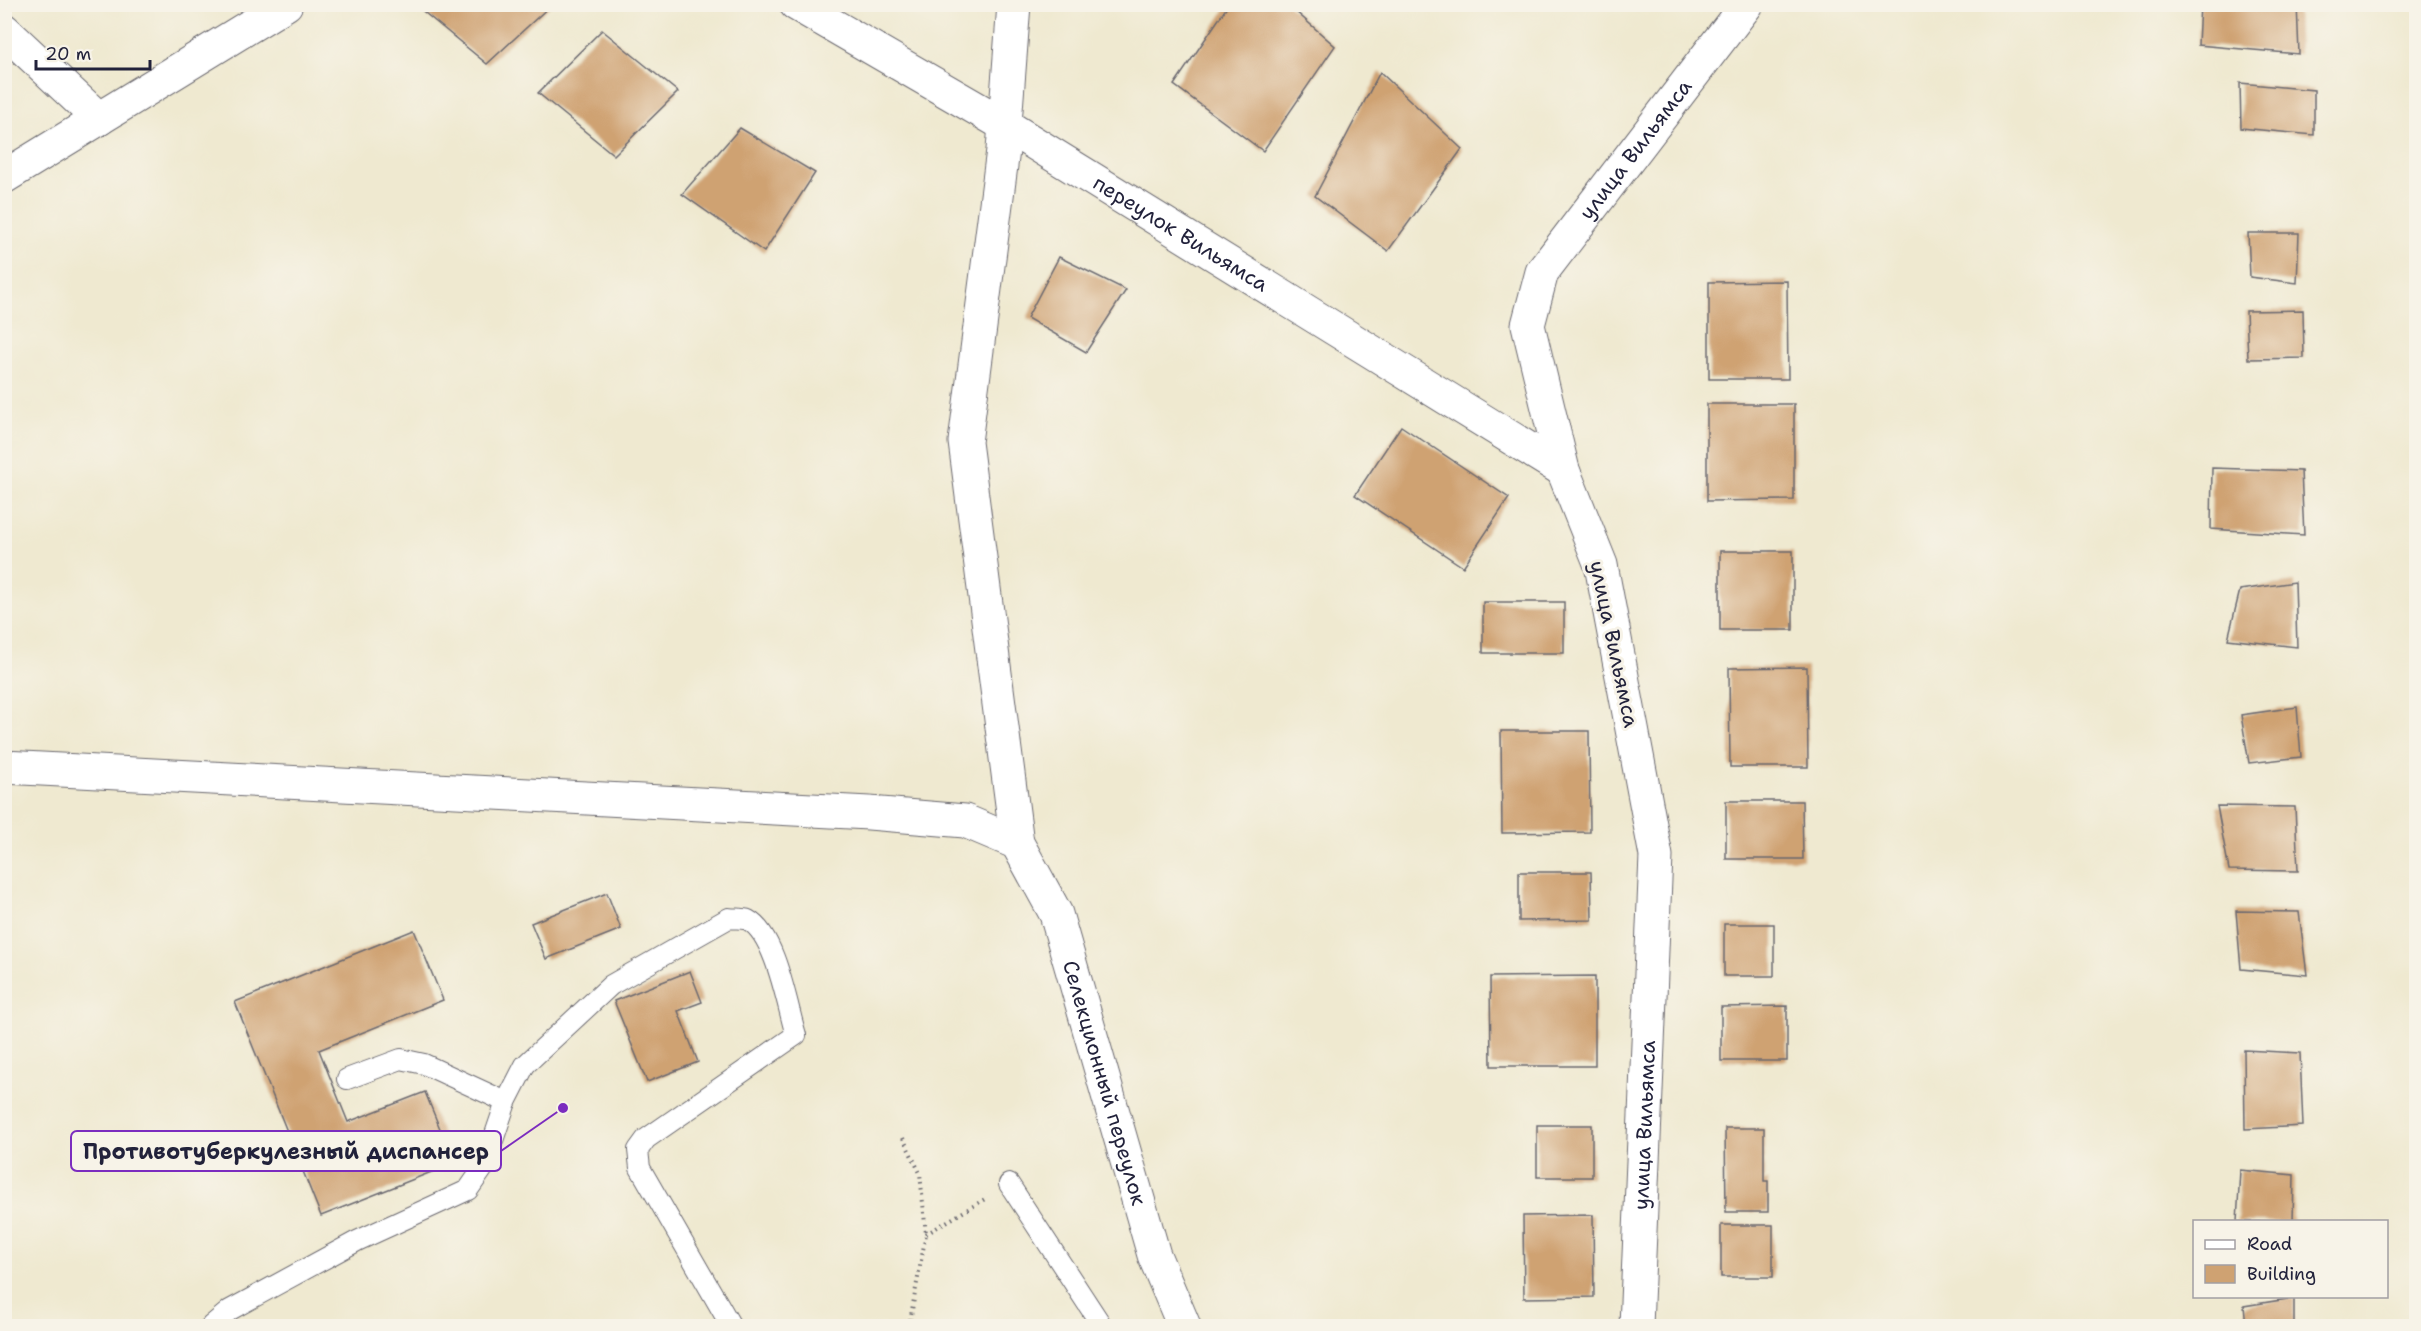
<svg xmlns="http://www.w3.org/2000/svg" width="2421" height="1331" font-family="'Shantell Sans',sans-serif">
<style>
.building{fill:#cfa272}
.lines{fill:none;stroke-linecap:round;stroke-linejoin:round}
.lane-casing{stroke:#6a686f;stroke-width:22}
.street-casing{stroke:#6a686f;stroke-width:35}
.path{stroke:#6a686f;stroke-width:4;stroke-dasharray:1.5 4.5;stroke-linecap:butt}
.lane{stroke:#fff;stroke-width:20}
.street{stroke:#fff;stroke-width:33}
.labels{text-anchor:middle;stroke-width:6;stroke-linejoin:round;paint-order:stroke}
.street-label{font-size:21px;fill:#22223b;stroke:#f7f3e8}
.leader{fill:none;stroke:#7b2cbf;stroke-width:2}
.callout-dot{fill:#7b2cbf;stroke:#f7f3e8;stroke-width:2}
.callout{fill:#f7f3e8;stroke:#7b2cbf;stroke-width:2}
.callout-label{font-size:22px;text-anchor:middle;font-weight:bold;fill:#22223b}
</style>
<rect width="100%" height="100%" fill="#f7f3e8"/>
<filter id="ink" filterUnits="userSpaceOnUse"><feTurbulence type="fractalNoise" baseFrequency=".0167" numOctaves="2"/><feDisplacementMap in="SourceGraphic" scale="12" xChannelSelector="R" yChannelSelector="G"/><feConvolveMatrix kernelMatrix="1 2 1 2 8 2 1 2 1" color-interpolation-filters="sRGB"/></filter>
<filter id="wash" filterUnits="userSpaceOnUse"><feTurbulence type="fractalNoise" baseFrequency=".008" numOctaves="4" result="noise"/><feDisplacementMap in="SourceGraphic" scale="24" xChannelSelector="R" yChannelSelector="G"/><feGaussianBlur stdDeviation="1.35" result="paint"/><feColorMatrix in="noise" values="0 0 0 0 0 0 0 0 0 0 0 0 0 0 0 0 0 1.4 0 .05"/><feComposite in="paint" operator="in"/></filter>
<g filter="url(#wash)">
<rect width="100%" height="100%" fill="#efe9d0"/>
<g id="blocks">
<g class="building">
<path d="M422,4h130l-65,60 -68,-56z"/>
<path d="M1229,4h58l48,42 -72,105 -89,-66z"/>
<path d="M2200,4h97l2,50 -101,-9z"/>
<path d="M602,30l76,62 -64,63 -76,-62z"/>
<path d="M1380,72l82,77 -74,102 -73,-55z"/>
<path d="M2240,83l74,7v45l-73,-7z"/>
<path d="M740,128l75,45 -51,79 -82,-58z"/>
<path d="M2248,233h51l-2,50 -47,-6z"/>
<path d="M1059,257l67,33 -40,62 -59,-34z"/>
<path d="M1787,281l1,98h-79v-97z"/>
<path d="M2303,310l1,48 -56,1 -2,-48z"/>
<path d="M1707,404h87v96l-87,1z"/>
<path d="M1401,426l108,72 -46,69 -108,-72z"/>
<path d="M2212,468l89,3 3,64 -93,-6z"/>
<rect x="1720" y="551" width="73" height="79"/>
<path d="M2295,582l2,65 -69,-8 12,-49z"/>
<rect x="1483" y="602" width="81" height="51"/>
<path d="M1807,667l1,100h-78l-1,-99z"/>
<path d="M2297,707l4,50 -52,6 -8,-48z"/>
<path d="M1501,731h88l1,101 -88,1z"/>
<path d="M1726,801h76l1,58h-77z"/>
<path d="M2217,806l78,1 3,64 -69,-1z"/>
<path d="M1519,872h72l1,48 -73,1z"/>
<path d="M607,893l14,36 -75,30 -15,-36z"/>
<path d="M2236,911l63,1 8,63 -66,-6z"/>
<rect x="1724" y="924" width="50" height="52"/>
<path d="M414,930l29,70 -124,50 29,72 77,-30 29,71 -133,53 -86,-214z"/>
<path d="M690,971l12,31 -24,9 20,51 -51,20 -33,-81z"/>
<path d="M1595,976v90h-104l-1,-89z"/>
<path d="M1787,1006v55h-66v-54z"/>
<path d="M2244,1050l56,3 3,73 -58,3z"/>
<rect x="1537" y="1125" width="55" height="52"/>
<path d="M1725,1128h39v53h4v31h-42z"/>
<path d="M2240,1170l54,5 -1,47h-56z"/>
<path d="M1593,1215l1,82 -70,1 -1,-82z"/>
<rect x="1721" y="1225" width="52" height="52"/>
<path d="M2294,1298v28h-48l-2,-20z"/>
</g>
</g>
</g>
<g filter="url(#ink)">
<use href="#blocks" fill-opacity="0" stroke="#6a686f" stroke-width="1.5"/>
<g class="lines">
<defs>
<g id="lane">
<path d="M347,1079l54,-20 23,5 82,38"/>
<path d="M1009,1184l93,142"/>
<path d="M211,1326l19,-16 127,-69 111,-51 16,-23 22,-65 19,-37 86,-80 118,-67c6,1 14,0 19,2 28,15 39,86 48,115l-150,104 -8,11 2,18 91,158"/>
</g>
<g id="street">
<path id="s1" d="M796,4l209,121 558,345"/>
<path id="s2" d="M1014,4l-11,146 -38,292 52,401 39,71 98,341 30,71"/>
<path d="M4,30l95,89"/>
<path d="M4,177l282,-173"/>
<path d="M4,767l865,46 96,8 52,22"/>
<path id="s3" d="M1636,1326l20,-470 -55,-291 -38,-95 -35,-145 14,-53 205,-268"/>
</g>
</defs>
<use href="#lane" class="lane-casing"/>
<use href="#street" class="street-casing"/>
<g class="path">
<path d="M903,1138l17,35 6,61 -17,92"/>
<path d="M926,1234l59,-35"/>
</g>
<use href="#lane" class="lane"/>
<use href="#street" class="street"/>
</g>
</g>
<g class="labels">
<g class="street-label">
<text dy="7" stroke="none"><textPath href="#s3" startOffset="1227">улица Вильямса</textPath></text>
<text dy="7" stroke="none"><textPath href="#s1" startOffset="448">переулок Вильямса</textPath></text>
<text transform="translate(1614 644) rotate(78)" y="7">улица Вильямса</text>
<text dy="7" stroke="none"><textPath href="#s2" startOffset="1102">Селекционный переулок</textPath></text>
<text dy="7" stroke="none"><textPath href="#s3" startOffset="201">улица Вильямса</textPath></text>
</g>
</g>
<path class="leader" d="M563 1108L501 1151"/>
<circle class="callout-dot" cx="563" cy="1108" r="6"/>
<rect class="callout" x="71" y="1131" width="430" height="40" rx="6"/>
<g class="callout-label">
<text x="286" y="1159">Противотуберкулезный диспансер</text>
</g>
<rect width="2421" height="1331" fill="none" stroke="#f7f3e8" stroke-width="24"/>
<rect x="2193" y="1220" width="195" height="78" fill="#f7f3e8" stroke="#a29fa3" stroke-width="1.5"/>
<rect x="2205" y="1240" width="30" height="9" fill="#ffffff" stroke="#a29fa3" stroke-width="1.5"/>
<text x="2247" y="1250" font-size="18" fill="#22223b">Road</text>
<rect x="2205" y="1265" width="30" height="18" fill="#cfa272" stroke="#a29fa3" stroke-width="1.5"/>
<text x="2247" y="1280" font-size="18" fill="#22223b">Building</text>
<path d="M36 60v9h114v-9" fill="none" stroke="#22223b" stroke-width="3"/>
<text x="45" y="60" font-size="18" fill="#22223b" stroke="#f7f3e8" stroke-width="4.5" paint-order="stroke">20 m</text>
</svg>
